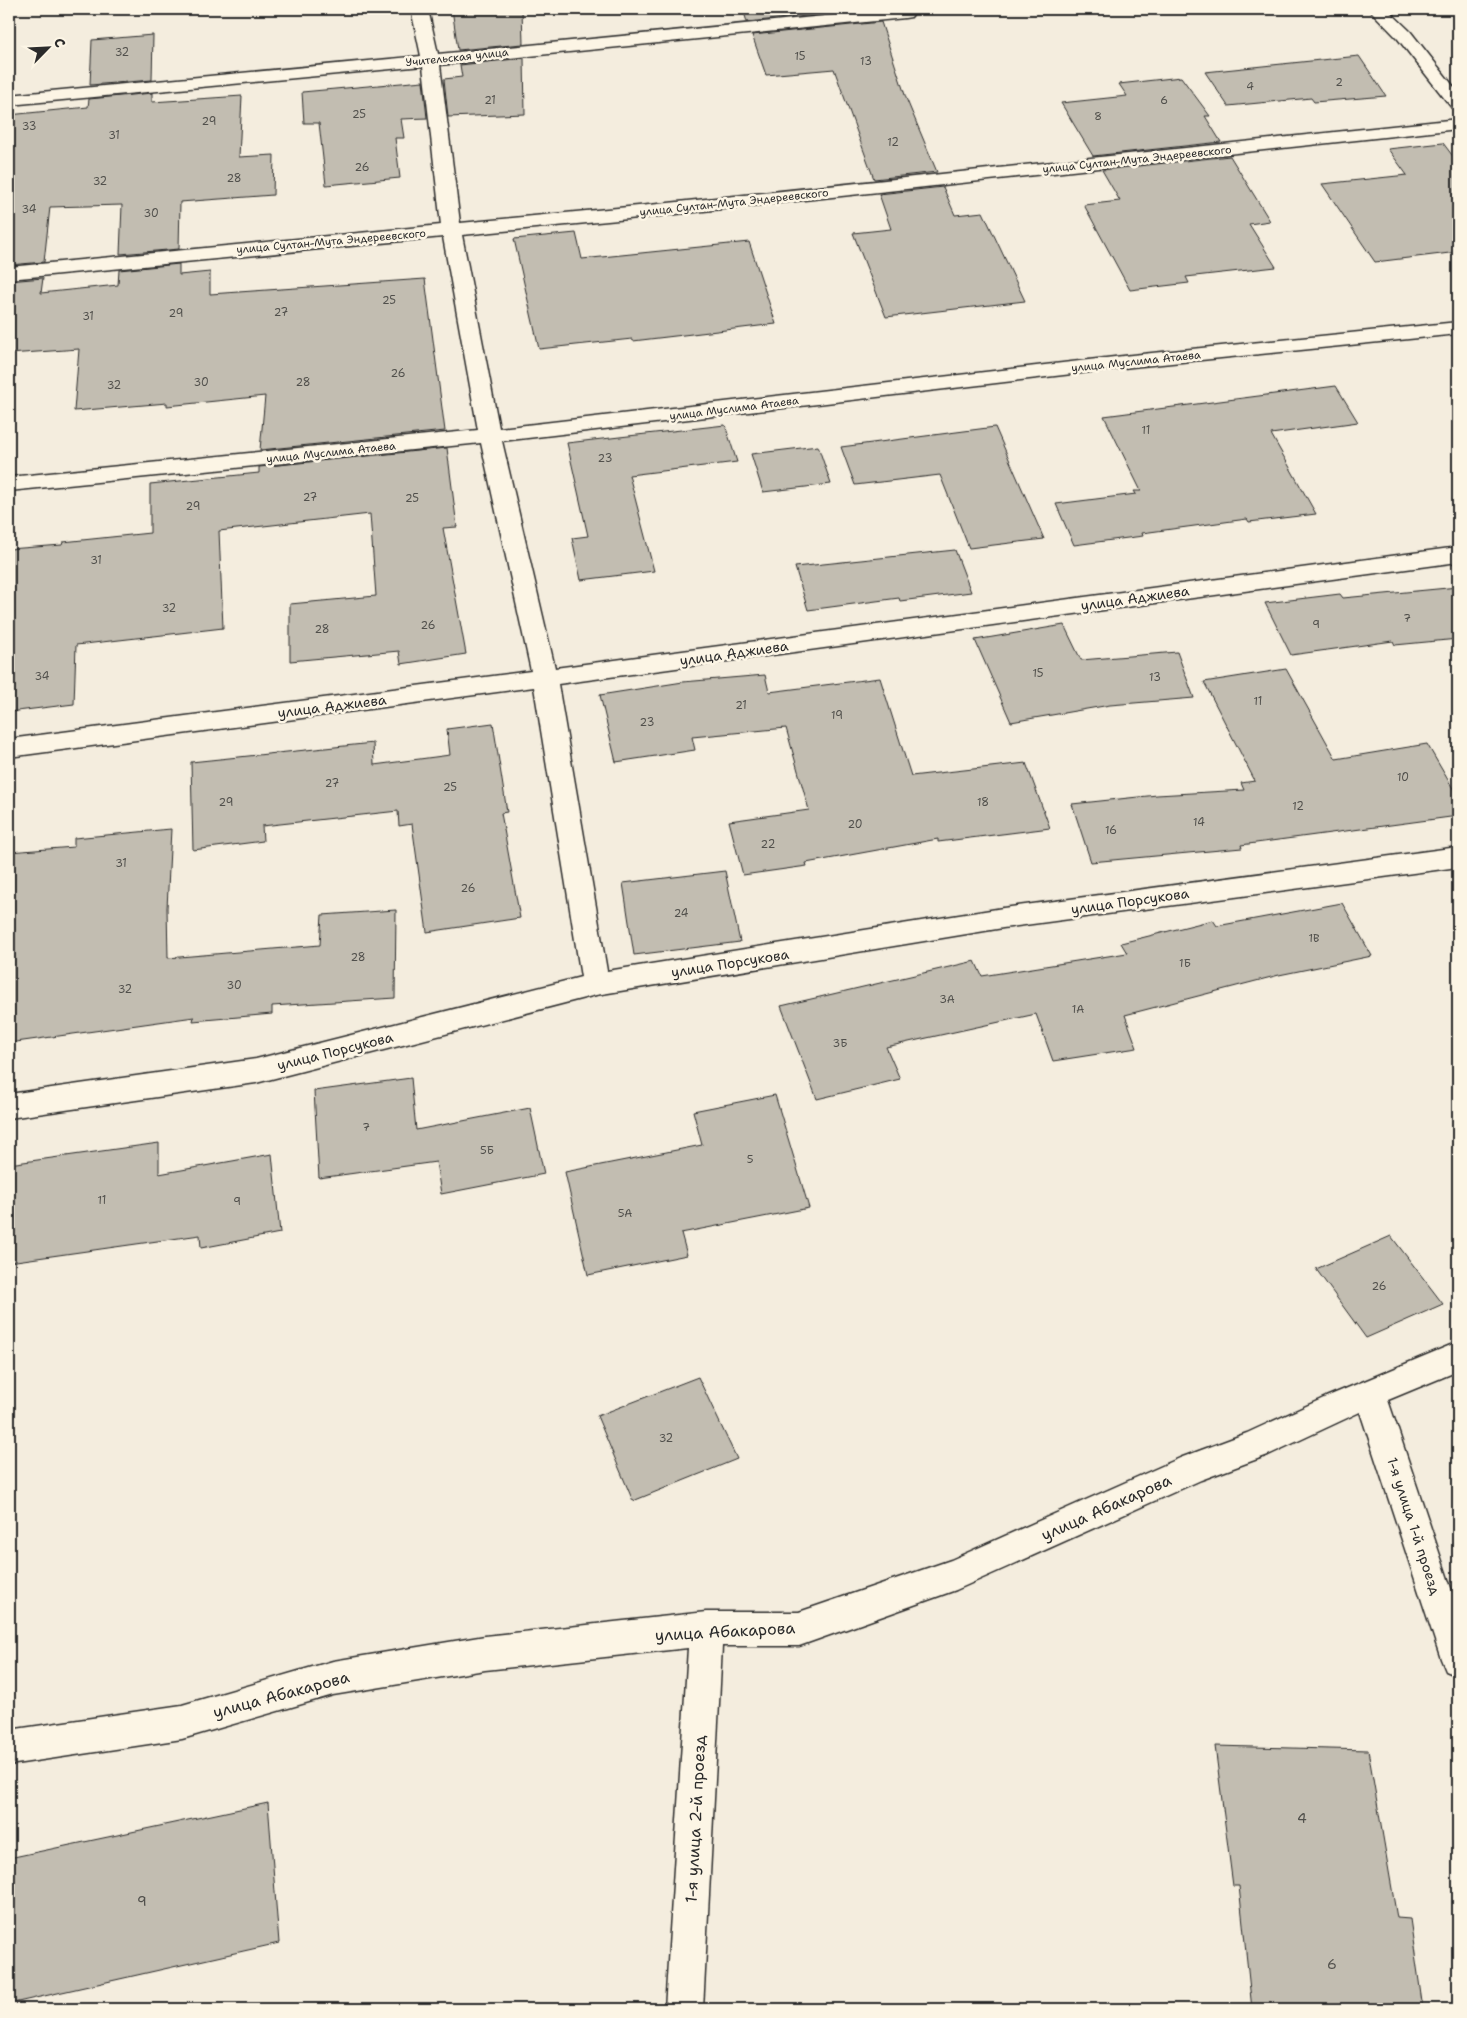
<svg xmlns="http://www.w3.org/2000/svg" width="1467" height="2018" font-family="'Shantell Sans',sans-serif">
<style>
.building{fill:#c2bdb1;stroke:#2b2b2b}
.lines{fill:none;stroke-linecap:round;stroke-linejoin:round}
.minor-casing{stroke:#2b2b2b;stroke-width:3}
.minor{fill:#fcf5e5;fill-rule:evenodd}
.labels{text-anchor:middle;stroke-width:5;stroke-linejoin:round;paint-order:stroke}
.number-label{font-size:11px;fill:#51504c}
.far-street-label{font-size:11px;fill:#2b2b2b;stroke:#fcf5e5}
.street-label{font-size:14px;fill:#2b2b2b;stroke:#fcf5e5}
.near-number-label{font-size:14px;fill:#51504c}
.near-street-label{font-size:16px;fill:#2b2b2b;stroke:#fcf5e5}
</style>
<rect width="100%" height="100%" fill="#f4edde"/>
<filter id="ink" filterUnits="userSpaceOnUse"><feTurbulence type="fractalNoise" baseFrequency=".02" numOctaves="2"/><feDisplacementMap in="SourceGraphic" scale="10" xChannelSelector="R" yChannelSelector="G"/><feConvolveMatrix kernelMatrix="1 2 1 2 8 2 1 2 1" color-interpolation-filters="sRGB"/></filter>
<g filter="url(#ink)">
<g class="building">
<path d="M452,9h70l1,35 -65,6z"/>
<path d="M743,9h133l-129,13z"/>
<path d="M881,22l25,76 31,74 -63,7 -40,-110 -68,6 -14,-40z"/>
<path d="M153,35l-1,45 -62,5 2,-45z"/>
<path d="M1359,56l27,40 -72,6 -3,-4 -83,8 -23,-34z"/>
<path d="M524,58l1,56 -77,3 -4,-38 18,-2 -2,-12z"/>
<path d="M1181,77l29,39h-5l16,26 -128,14 -32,-53 66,-7 -8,-12z"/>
<path d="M423,81l4,37 -26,1 3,19h-9l5,40 -74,7 -7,-62h-15l-2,-31z"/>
<path d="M152,93v9l90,-6 -3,61 35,-2 -1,40 -93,7 -1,47 -59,5 2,-49 -72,2 -6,55 -35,3v-150l79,-8 1,-8z"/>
<path d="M1443,143l15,20v89l-83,10 -53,-78 85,-9 -19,-26z"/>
<path d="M1230,156l40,65 -21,3 27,43 -90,10 3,6 -59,7 -46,-85 36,-4 -18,-31z"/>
<path d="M943,187l12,28 28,-3 42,89 -139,16 -33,-84 38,-4 -12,-35z"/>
<path d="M576,233l6,26 167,-17 27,82 -143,17 -1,-2 -93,10 -25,-110z"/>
<path d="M179,264v11l31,-3v22l215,-15 20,152 -185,19 5,-54 -98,10v-3l-93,8 5,-62 -70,5v-73l34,-3 -2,15 77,-8 1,-15z"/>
<path d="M1336,386l22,36 -87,12 45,80 -67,8 -2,-3 -105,14 1,3 -69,9 -18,-41 80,-10 -2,-3h7l-37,-75z"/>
<path d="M725,425l12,37 -108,13 25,96 -73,9 -9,-42 16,-2 -21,-93z"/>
<path d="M995,427l49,112 -75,9 -29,-73 -85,10 -14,-38z"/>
<path d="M818,446l13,38 -68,8 -12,-38z"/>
<path d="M447,448l10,79 -14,1 23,126 -65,10 -2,-13 -109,10v-57l86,-8 -6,-82 -151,17 4,97 -147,17 -2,59 -65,8v-163l53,-4 1,-3 87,-9v-49l109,-11v-6z"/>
<path d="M955,550l16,42 -71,9 -1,-3 -91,12 -13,-43z"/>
<path d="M1458,587v52l-63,6 -2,-4 -102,14 -26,-52 75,-9 3,4z"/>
<path d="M1064,625l17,35 96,-8 17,46 -84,7 -99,17 -36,-82z"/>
<path d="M1286,669l50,90 91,-15 31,53v19l-217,29 1,3 -151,14 -19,-58 85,-9 87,-5 -3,-7 14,-2 -51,-99z"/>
<path d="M765,675l4,17 111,-14 31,98 115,-13 24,65 -112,14v-3l-132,24 1,3 -64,9 -14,-54 80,-11 -23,-82 -94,9 3,13 -79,12 -16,-67 83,-13z"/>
<path d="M493,723l14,89 -6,1 19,105 -93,14 -15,-108 -13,2 -1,-15 -136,15 1,15 -70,9 -2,-88 182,-19 1,22 76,-10 -3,-26z"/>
<path d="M171,829l-4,79 1,50 152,-13 2,-30 74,-5 -1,88 -123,8v8l-79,7 1,-4 -185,26v-191l65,-5v-9z"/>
<path d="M725,871l15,71 -106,13 -11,-72z"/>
<path d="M1342,903l30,53 -93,19 -154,40 12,33 -84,13 -17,-47 -150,33 14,32 -83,20 -36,-93 194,-45 7,15 145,-23 -6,-10 92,-23 4,6z"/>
<path d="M411,1078l5,52 114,-22 14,66 -103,20 -5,-32 -117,16 -5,-87z"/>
<path d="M775,1095l34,113 -128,25 6,22 -99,20 -23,-103 137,-27 -9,-34z"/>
<path d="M159,1143v31l113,-20 8,79 -79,15 -1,-13 -191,27v-98z"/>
<path d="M1391,1236l52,68 -77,34 -50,-69z"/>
<path d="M698,1377l39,82 -104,42 -36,-85z"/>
<path d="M1215,1746l153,4 29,168 13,1 13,90h-171l-13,-123h-6z"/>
<path d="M268,1803l11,140 -270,61v-146z"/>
</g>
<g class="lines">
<defs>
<g id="minor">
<path d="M411,9h17l10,45 458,-45h13l5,4 -3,4 -6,1 -465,47 20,158 189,-18 809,-86v10l-809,88 -187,18 37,193 633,-73 326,-33v12l-326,33 -630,74 53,227 903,-121v15l-900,122 49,287 396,-63 455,-61v20l-455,61 -407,67 -340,88 -247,35v-24l247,-35 325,-82 -47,-290 -525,70v-18l522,-68 -50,-228 -472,48v-14l469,-47 -35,-193 -434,42v-12l432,-42 -18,-159 -414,39v-10l412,-39z"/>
<path d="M1369,9h18l23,22 48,61v17l-6,-1 -54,-69z"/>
<path d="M1458,1342v29l-70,29 70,209v67l-12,-5 -5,-12 -81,-247 -92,43 -67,25 -245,110 -157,56h-77l-19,363h-38l23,-361 -203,22 -152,25 -151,44 -173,26v-35l173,-25 151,-44 152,-25 221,-24h93l152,-52 229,-102 67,-25 79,-36z"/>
</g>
</defs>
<use href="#minor" class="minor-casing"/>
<use href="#minor" class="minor"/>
</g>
</g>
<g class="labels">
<g class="number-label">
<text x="122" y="56">32</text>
<text x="800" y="60">15</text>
<text x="866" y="65">13</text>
<text x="1339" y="86">2</text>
<text x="1250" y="90">4</text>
<text x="490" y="104">21</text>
<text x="1164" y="104">6</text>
<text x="359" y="118">25</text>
<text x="1098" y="120">8</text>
<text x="209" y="125">29</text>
<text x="29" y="130">33</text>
<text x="114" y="139">31</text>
<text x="893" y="146">12</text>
<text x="362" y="171">26</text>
<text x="234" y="182">28</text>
<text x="100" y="185">32</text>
<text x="29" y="213">34</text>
<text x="151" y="217">30</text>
<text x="389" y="304">25</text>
<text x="281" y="316">27</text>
<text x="176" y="317">29</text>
<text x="88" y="320">31</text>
<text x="398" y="377">26</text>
<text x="201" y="386">30</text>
<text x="303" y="386">28</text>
<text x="114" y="389">32</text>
<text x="1146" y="434">11</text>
<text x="605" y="462">23</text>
<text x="310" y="501">27</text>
<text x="412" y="502">25</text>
<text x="193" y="510">29</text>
<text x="96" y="564">31</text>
<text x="169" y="612">32</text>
<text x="1407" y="622">7</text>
<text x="1316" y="628">9</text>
<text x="428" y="629">26</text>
<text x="322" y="633">28</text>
<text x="1038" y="677">15</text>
<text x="42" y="680">34</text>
<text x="1155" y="681">13</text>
<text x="1258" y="705">11</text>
<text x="741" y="709">21</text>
<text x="837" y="719">19</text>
<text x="647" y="726">23</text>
<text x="1403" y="781">10</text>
<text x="332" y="787">27</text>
<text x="450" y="791">25</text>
<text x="226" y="806">29</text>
<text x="983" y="806">18</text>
<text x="1298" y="810">12</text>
<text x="1199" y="826">14</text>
<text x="855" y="828">20</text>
<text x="1111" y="834">16</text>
<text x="768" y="848">22</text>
<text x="121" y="867">31</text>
<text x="468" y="892">26</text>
<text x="681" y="917">24</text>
<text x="1314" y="942">1В</text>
<text x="358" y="961">28</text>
<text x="1185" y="967">1Б</text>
<text x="234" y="989">30</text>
<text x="125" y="993">32</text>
<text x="947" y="1003">3А</text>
<text x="1078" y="1013">1А</text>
<text x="840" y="1047">3Б</text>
<text x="366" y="1131">7</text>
<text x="487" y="1154">5Б</text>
<text x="750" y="1163">5</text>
<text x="102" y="1204">11</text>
<text x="237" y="1205">9</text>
<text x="625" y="1217">5А</text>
<text x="1379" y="1290">26</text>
<text x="666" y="1442">32</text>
</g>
<g class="far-street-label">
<text transform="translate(457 57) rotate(-6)" y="4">Учительская улица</text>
<text transform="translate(1137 159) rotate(-6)" y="4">улица Султан-Мута Эндереевского</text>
<text transform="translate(734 202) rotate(-6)" y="4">улица Султан-Мута Эндереевского</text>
<text transform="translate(331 241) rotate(-5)" y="4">улица Султан-Мута Эндереевского</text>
<text transform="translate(1136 361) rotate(-6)" y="4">улица Муслима Атаева</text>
<text transform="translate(734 408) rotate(-7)" y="4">улица Муслима Атаева</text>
<text transform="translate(331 452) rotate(-6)" y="4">улица Муслима Атаева</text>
</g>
<g class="street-label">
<text transform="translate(1135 598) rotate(-8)" y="5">улица Аджиева</text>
<text transform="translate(734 653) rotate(-8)" y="5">улица Аджиева</text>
<text transform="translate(332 706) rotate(-7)" y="5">улица Аджиева</text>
<text transform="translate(1130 901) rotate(-8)" y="5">улица Порсукова</text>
<text transform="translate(730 963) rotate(-9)" y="5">улица Порсукова</text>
<text transform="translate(335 1051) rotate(-14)" y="5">улица Порсукова</text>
<text transform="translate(1414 1526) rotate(72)" y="5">1-я улица 1-й проезд</text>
</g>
<g class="near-number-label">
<text x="1302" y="1823">4</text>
<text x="142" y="1906">9</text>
<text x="1332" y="1969">6</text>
</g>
<g class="near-street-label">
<text transform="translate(1106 1507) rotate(-24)" y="6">улица Абакарова</text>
<text transform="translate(725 1631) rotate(-3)" y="6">улица Абакарова</text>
<text transform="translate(281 1694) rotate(-15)" y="6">улица Абакарова</text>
<text transform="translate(695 1819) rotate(-87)" y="6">1-я улица 2-й проезд</text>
</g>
</g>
<rect width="1467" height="2018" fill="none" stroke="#fcf5e5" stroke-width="30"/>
<rect x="15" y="15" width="1437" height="1988" fill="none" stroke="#2b2b2b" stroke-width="2" filter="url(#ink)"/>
<g transform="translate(48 48) rotate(66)" stroke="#fcf5e5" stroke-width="4" paint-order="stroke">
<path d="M0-4L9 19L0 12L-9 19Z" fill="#2b2b2b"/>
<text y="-8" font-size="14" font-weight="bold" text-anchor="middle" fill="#2b2b2b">С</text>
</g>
</svg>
